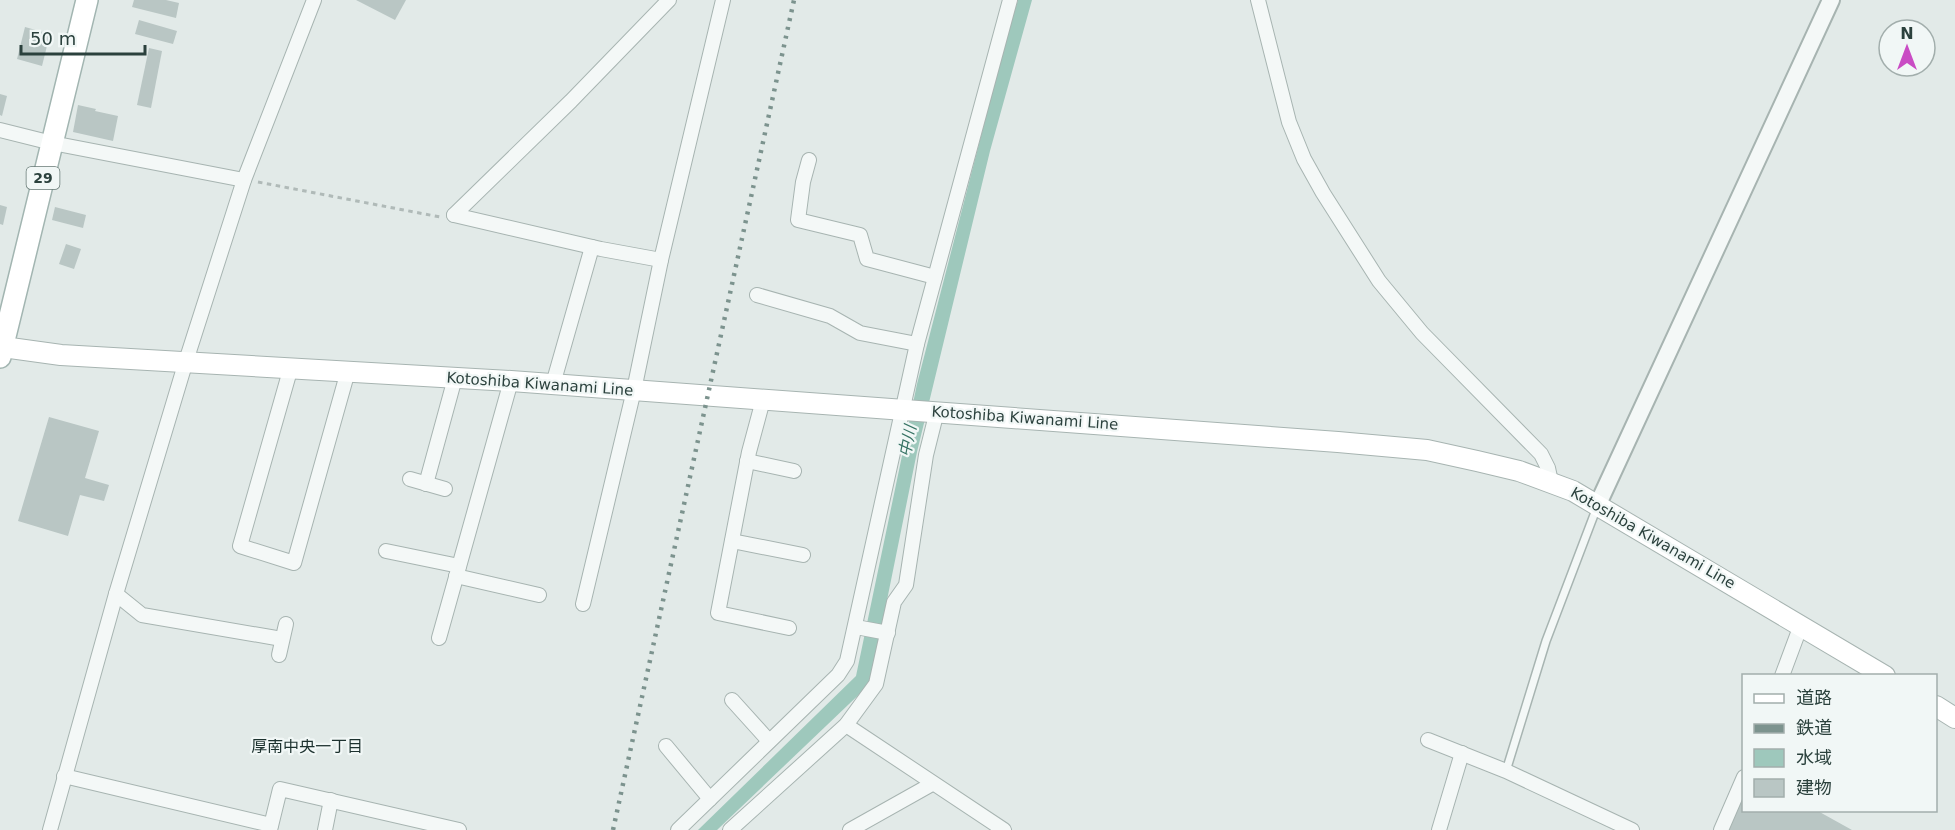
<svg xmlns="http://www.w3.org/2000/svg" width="1955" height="830" font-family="'DejaVu Sans','Noto Sans JP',sans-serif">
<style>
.water{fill:#9ec8bc}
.building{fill:#b9c6c4}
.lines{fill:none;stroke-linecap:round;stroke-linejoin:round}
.service-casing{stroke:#a7b4b1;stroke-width:10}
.minor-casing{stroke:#a7b4b1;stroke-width:16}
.tertiary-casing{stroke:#a7b4b1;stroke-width:20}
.secondary-casing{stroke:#a7b4b1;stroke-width:22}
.primary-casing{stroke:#a2b5b1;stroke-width:24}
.path{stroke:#b0bab8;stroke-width:3;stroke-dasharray:4.5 4.5;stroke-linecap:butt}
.service{stroke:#f4f8f7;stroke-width:7}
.minor{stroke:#f4f8f7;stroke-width:14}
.tertiary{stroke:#f4f8f7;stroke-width:16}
.secondary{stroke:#fff;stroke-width:20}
.primary{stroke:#fff;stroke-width:21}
.rail{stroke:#7c938e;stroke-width:4.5;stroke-dasharray:3 6;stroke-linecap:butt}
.labels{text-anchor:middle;stroke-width:4.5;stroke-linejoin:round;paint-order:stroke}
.shield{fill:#f1f7f6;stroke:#667874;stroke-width:1.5}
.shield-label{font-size:14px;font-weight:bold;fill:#2b413d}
.street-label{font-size:15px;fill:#2b413d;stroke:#f1f7f6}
.water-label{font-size:16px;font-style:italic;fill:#367364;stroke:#f1f7f6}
.neighbourhood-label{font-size:16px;fill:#1d322f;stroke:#f1f7f6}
</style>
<rect width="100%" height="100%" fill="#e2eae8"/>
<path class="water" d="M1018,0h14l-42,151 -73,301 -47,232 -153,146h-19l158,-154 61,-292 88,-341z"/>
<g class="building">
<path d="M134,0h32l13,3 -3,15 -44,-11z"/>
<path d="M356,0h50l-11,20z"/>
<path d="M139,20l38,11 -4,13 -38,-10z"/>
<path d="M25,27l25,7 -8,32 -25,-7z"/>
<path d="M149,48l13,3 -11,57 -14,-3z"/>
<path d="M0,94l7,2 -5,20 -2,-1z"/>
<path d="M78,105l18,4 -1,2 23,5 -5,25 -40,-9z"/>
<path d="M0,205l7,2 -4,18 -3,-1z"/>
<path d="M55,207l31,8 -3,13 -31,-8z"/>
<path d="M66,244l15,5 -7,20 -15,-5z"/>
<path d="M49,417l50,14 -14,47 24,7 -5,16 -24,-6 -12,41 -50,-15z"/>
<path d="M1744,793v17h72l36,20h-129z"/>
</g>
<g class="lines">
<defs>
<path id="service" d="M1506,771l40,-130 51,-134"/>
<g id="minor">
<path d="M1258,0l31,122 15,37 19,34 56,88 43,52 119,121 7,14 3,14"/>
<path d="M0,130l52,13 192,37"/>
<path d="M809,160l-6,22 -5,38 62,15 7,24 68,18"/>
<path d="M454,215l117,-114 98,-101"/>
<path d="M454,215l147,34 60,11"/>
<path d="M757,295l73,21 30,17 57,11"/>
<path d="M291,367l-51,179 54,17 54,-192"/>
<path d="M553,384l39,-137"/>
<path d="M763,400l-14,52 -31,161 71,15"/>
<path d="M747,461l47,10"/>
<path d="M410,479l35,10"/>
<path d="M426,484l29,-106"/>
<path d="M732,541l71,14"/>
<path d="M386,551l73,15"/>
<path d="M456,576l83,19"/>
<path d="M116,594l26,21 140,24"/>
<path d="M583,604l51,-214 27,-130 62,-260"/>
<path d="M856,627l32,6"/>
<path d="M439,638l72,-257"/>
<path d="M279,655l7,-31"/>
<path d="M1782,676l19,-51"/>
<path d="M732,700l37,41"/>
<path d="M846,725l158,105"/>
<path d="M1428,740l78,31 126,59"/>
<path d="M666,746l44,53"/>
<path d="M64,776l207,49"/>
<path d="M50,830l66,-236 70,-233 58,-181 70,-180"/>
<path d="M270,830l10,-41 179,41"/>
<path d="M325,830l6,-30"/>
<path d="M678,830l160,-155 9,-14 70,-317 93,-344"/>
<path d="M730,830l116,-105 30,-41 18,-82 12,-17 20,-130 11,-44"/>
<path d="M850,830l82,-46"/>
<path d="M1439,830l23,-77"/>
<path d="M1721,830l23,-53"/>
</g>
<path id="tertiary" d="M1598,504l233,-504"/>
<g id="secondary">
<path d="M3,347l58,8 450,26 827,61 89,8 50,11 42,10 54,20 312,185"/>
<path d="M1936,706l19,12"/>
</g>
<path id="primary" d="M0,357l87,-357"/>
</defs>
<use href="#service" class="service-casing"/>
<use href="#minor" class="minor-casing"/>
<use href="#tertiary" class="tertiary-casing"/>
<use href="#secondary" class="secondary-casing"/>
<use href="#primary" class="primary-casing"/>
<path class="path" d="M258,182l182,35"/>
<use href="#service" class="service"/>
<use href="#minor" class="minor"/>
<use href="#tertiary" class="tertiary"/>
<use href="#secondary" class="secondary"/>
<use href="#primary" class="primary"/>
<path class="rail" d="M613,830l181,-830"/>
</g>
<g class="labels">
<rect class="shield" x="26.5" y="167" width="33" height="22" rx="4.5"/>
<g class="shield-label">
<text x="43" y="183">29</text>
</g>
<g class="street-label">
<text transform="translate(540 384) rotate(4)" y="5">Kotoshiba Kiwanami Line</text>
<text transform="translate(1025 418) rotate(4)" y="5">Kotoshiba Kiwanami Line</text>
<text transform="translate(1653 538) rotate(30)" y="5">Kotoshiba Kiwanami Line</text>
</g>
<g class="water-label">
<text transform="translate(907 441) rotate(-79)" y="6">中川</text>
</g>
<g class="neighbourhood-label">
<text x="307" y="752">厚南中央一丁目</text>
</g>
</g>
<rect x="1742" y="674" width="195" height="138" fill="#f1f7f6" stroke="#a2aeac" stroke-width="1.5"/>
<rect x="1754" y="694" width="30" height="9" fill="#ffffff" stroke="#a2aeac" stroke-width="1.5"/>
<text x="1796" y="704" font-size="18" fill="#2b413d">道路</text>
<rect x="1754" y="724" width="30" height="9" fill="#7c938e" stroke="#a2aeac" stroke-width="1.5"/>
<text x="1796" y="734" font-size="18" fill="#2b413d">鉄道</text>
<rect x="1754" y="749" width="30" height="18" fill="#9ec8bc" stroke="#a2aeac" stroke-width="1.5"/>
<text x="1796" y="764" font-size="18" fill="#2b413d">水域</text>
<rect x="1754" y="779" width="30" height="18" fill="#b9c6c4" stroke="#a2aeac" stroke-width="1.5"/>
<text x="1796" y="794" font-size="18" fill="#2b413d">建物</text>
<g transform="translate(1907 48)"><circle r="28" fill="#f1f7f6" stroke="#a2aeac" stroke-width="1.5"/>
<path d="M0-4.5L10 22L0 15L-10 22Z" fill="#c94cc4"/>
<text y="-9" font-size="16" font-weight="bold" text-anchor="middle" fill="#2b413d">N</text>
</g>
<path d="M21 45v9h124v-9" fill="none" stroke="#2b413d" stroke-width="3"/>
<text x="30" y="45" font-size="18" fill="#2b413d" stroke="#f1f7f6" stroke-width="4.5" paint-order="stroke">50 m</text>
</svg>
